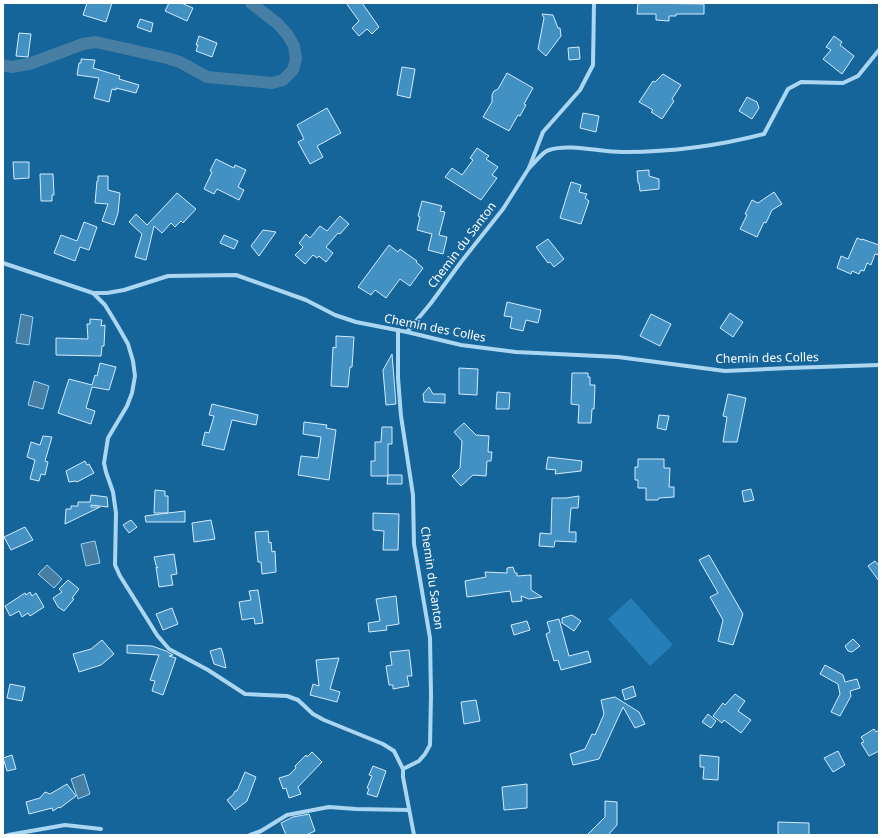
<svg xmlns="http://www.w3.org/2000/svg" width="882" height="838" font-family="'Noto Sans',sans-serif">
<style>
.green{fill:#257eb7}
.water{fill:#477ea3;stroke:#9dd4f5}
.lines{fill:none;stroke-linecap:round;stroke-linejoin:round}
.canal{stroke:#477ea3;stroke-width:12}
.building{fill:#4390c3;stroke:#d2ecfd}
.minor{stroke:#aad6f2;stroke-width:4}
.labels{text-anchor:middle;stroke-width:3.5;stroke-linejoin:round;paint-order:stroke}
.street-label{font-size:12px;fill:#fff;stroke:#16659a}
</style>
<rect width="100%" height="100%" fill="#16659a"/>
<path class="green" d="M631,598l42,47 -23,21 -42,-47z"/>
<g class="water">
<path d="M21,314l12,3 -4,28 -13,-2z"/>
<path d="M34,381l15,5 -6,23 -15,-4z"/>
<path d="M95,541l5,22 -14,3 -5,-22z"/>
<path d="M47,565l15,14 -8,9 -16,-14z"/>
<path d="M84,774l6,20 -12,5 -7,-20z"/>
</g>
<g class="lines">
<path class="canal" d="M3,65l8,2 18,-3 54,-20 13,-2 71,16 13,4 27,15 65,6 11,-3 10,-10 3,-11 -2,-13 -7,-12 -9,-10 -27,-21"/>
</g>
<g class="building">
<path d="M87,3h25l-6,19 -23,-7z"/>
<path d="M169,3h12l12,5 -6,13 -22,-10z"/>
<path d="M346,3h16l17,24 -7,7 -5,-5 -8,7 -7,-8 7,-7z"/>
<path d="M638,3l66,1v10h-28v2h-7v5l-13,-1v-6h-19z"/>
<path d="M542,14l11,1 5,13h2l1,8 -15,20 -8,-7 6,-31z"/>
<path d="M140,19l13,4 -2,9 -14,-5z"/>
<path d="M19,33l12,1 -3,23 -12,-1z"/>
<path d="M199,36l18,7 -5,14 -16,-6 2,-6h-2z"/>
<path d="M834,36l8,6 -2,3 14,11 -12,18 -19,-15 8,-9 -5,-3z"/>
<path d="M579,47l1,12 -11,1 -1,-12z"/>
<path d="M81,59l14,1 -2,8 27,8 -1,3 20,6 -3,8 -20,-5v2l-4,-1 -3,13 -15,-4 5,-20 -22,-3 2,-12h2z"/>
<path d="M402,67l13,2 -5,29 -13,-3z"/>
<path d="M507,73l26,15 -9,16 2,1 -6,11 -2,-1 -9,16 -26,-14 9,-15v-7l2,-4 4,-2z"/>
<path d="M663,74l18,11 -9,14 2,2 -12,18 -11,-7 2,-2 -14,-8 14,-21 2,1z"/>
<path d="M747,97l10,5 2,6 -7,11 -13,-8z"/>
<path d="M327,108l14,25 -24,13 6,11 -13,7 -12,-22 6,-3 -7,-14z"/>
<path d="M583,113l16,3 -3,16 -16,-4z"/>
<path d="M477,148l12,8 -3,3 12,8 -6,8 5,3 -16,22 -36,-23 7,-9 10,7 11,-15 -3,-2z"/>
<path d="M216,159l18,9 1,-3 11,5 -8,17 6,3 -5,10 -22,-11 -3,5 -10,-5 8,-17 -2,-1z"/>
<path d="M13,162h16v16l-15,1z"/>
<path d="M649,170v6l10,3v10l-19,2 -1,-8h-1l-1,-12z"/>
<path d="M40,174h13l1,21h-2v6h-11z"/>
<path d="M98,176h10v14l12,3 -2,20 -4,12 -12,-4 6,-17 -13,-1 2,-22h1z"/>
<path d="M571,182l10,3 -2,7 8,2 -2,4 4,3 -8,23 -21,-6z"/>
<path d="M774,192l8,12 -10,6 -6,13 -2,-1 -7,15 -17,-8 7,-14 -2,-1 7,-14 6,3z"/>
<path d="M177,193l19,16 -13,14 -2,-2 -6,6 -4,-4 -9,10 -8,-7 -8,34 -11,-3 7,-23 -13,-12 7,-8 11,11z"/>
<path d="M422,201l20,5 -2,5 5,1 -6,23 8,2 -4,17 -15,-4 4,-16 -15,-4 3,-13 -2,-1z"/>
<path d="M340,216l9,8 -9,10 -2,-1 -12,14 7,6 -7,9 -7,-6 -2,2 -4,-3 -8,9 -10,-9 8,-8 -4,-4 7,-9 4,4 10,-12 7,5z"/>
<path d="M84,222l13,5 -8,23 -9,-3 -5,14 -21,-8 7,-18 16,6z"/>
<path d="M263,230l13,2 -17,24 -8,-10z"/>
<path d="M224,235l14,6 -4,8 -14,-6z"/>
<path d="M857,238l5,2v-1l17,6v10l-4,-1 -4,11 -4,-2 -3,8 -3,-1 -2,4 -7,-3 -1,3 -14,-6 4,-12 7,3z"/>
<path d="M548,239l16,20 -10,8 -4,-5 -2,1 -12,-16z"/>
<path d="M389,245l9,7 2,-3 17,12 -1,1 7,6 -13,18 -10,-7 -14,19 -11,-8 -4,5 -13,-8z"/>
<path d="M507,302l34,8 -3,13 -12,-3 -3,11 -13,-3 2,-11 -8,-1z"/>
<path d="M730,313l13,9 -10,15 -13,-9z"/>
<path d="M651,314l20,10 -11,22 -20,-10z"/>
<path d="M90,319l12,1 -1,6 4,-1 -1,21h-2l-1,10 -45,-1v-17l32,1 -1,-15h3z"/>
<path d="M336,336l18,1 -2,30h-2l-2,20 -17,-1 2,-39 3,1z"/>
<path d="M392,354l4,50 -10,1 -3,-35z"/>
<path d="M100,363l16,4 -7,23 -17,-3 -6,21 9,3 -4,13 -33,-11 11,-34 23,6 3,-10 2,1z"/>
<path d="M459,368l19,1 -1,26 -18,-1z"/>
<path d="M572,373h16v4h2v8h5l-1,24h-2l-1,14h-13l1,-18 -8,-1z"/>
<path d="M429,387l4,7h12v9l-21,-1 -1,-8z"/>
<path d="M497,392l13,1 -1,16h-13z"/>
<path d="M728,394l18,4 -9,44h-14l4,-25 -4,-1z"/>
<path d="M212,404l46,11 -2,10 -24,-5 -8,30 -22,-5 3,-13 4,1 5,-17 -5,-1z"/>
<path d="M659,415l10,1 -3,14 -9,-2z"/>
<path d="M304,422l23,3 -1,3 10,2 -7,50 -31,-5 3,-19 17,2 3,-21 -18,-3z"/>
<path d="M464,423l12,12 13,1 -1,16h4l-1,9h-4l-1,15 -13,-1 -12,11 -9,-10 8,-8 2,-27 -8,-9z"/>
<path d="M382,427h10v17h-4v32h-17v-15h4v-19h6z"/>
<path d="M43,436l9,1 -7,24 3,1 -3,13 -4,-1 -2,7 -9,-2 5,-19 -8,-3 4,-15 9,3z"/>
<path d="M548,457l34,4 -1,10 -26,3 1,-4 -10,-1z"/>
<path d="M638,459h26v9h6l-1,19h5v10l-15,1 -1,2h-12v-12h-8v-8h-3v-13h3z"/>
<path d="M85,461l2,4 2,-1 5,9 -17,9 -1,-1 -7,1 -3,-11z"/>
<path d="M388,475h14v9h-15z"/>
<path d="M751,489l3,11 -10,2 -2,-11z"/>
<path d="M155,490l10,1v5h3v17l17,-2v11h-39l-1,-6 23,-3h-14z"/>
<path d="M91,495l16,2 1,10 -17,-2v2h9l-35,17 1,-15h5v-3h7v-4h12z"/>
<path d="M579,496l-1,12h-7l-2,24h7v10l-21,-1 -1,6 -15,-1 1,-13 11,1 1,-36h14z"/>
<path d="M373,513l26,1 -1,36h-15l1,-19 -11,-1z"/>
<path d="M131,520l6,7 -8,6 -6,-8z"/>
<path d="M211,520l4,19 -21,3 -2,-19z"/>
<path d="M25,527l8,13 -22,10 -7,-13z"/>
<path d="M268,531l1,12 2,-1 1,10 3,-1 1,21 -14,2 -1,-12h-3l-3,-30z"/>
<path d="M174,554l3,20 -6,1 2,10 -14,2 -3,-20 2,1 -2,-3 -2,-8z"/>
<path d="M709,555l34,59 -10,31 -15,-4 5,-21 -13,-23 8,-4 -19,-33z"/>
<path d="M875,561l4,5v15l-11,-15z"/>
<path d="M513,567l2,6h2v3l14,-1v15l11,7 -13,2 -8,-3 1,5 -10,1 -2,-11 -43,6 -2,-16 21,-4 -1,-5 22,1v-5z"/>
<path d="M68,580l11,9 -7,9 2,1 -10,12 -6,-4 -5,-9 9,-6 -3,-3z"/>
<path d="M258,590l5,33 -8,1 -1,-6 -12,2 -3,-18 12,-2 -2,-9z"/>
<path d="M30,592l2,4 4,-3 8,14 -14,9 -2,-3 -6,4 -3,-6 -9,5 -5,-10 20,-13 1,2z"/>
<path d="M396,596l3,28 -13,2 1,4 -18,2 -1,-9 12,-2 -4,-22z"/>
<path d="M172,608l6,16 -15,6 -7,-16z"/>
<path d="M572,615l9,6 -7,10 -12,-8v-5z"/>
<path d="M559,619l10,37 19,-5 3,11 -30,8 -3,-10 -4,1 -8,-27 4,-2 -3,-10z"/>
<path d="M527,621l3,9 -16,5 -3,-10z"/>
<path d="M853,639l7,7 -8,6 -4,-1 -3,-5z"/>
<path d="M102,640l12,14 -13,11 -22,7 -6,-18 18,-5z"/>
<path d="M127,645l25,1 14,5 7,4 -4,1 7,2 -13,37 -11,-4 3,-10 -5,-1 9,-25 -32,-2z"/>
<path d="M221,648l2,6 3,14 -12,-4 -4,-13z"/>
<path d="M409,650l3,26h-5l2,10 -16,3v-4h-4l-3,-19 6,-1 -2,-13z"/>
<path d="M339,658l-9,31 10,3 -3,10 -27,-7 3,-11 6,2 -3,-26z"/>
<path d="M825,665l18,10 2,7 12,-3 3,9 -10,3 1,5 -11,20 -9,-4 9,-18 -2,-10 -18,-10z"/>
<path d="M10,684l15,3 -3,14 -15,-3z"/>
<path d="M633,686l3,10 -11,4 -3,-10z"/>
<path d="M735,694l10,7 -7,10 13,9 -10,13 -17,-13 -2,3 -9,-7 10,-13 2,2z"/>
<path d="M615,697l24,15 6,12 -10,4 -12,-21 -24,52 -26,6 -3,-11 15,-5 7,-15 3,1 9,-21 -3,-14z"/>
<path d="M476,700l4,21 -16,3 -3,-22z"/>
<path d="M708,714l8,7 -5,7 -9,-6z"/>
<path d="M874,729l2,3 3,-2v21l-10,5 -8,-13 3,-1 -3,-5z"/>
<path d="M838,751l7,14 -12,7 -9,-14z"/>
<path d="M312,752l10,10 -24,25 3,7 -12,4 -3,-10 -3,1 -4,-11 10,-3 7,-7 -1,-2 11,-11 1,2z"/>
<path d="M12,755l4,14 -9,2 -4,-13z"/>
<path d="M700,755l19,2 -1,23 -15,-1 1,-12h-4z"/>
<path d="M373,766l13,5 -9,26 -10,-3 2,-5 -2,-1 5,-12 -3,-1z"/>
<path d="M245,772l11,5 -9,24 -12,9 -8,-10 6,-5 2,-4h2z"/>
<path d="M67,784l9,12 -16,12 -1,-1 -6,4 -1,-3 -23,6 -3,-12 14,-4 5,-6 5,2z"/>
<path d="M527,784v24l-23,2 -2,-23z"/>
<path d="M605,801l12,1v23l-9,10h-21l18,-18z"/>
<path d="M309,814l6,17 -9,4h-20l-5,-12 12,-6z"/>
<path d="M778,822l31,1v12h-31z"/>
</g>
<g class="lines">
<g class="minor">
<path d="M529,168c6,-5 13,-16 20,-18 23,-7 53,3 76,2 47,0 93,-6 139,-18l24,-45 13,-7 42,1 15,-7 21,-26"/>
<path d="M3,263l90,30h14l17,-3 44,-14 68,-1 70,25 29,15 21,7 51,10 54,13 55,7 102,5 107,14 64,-3 90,-3"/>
<path d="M93,293l12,12 11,18 12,21 5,17 2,15 -3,17 -5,13 -19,32 -4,25 2,9 7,20 3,21 -1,52 5,11 29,46 8,13 12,14 39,21 37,24 42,2 11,4 15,14 11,6 59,24 11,7 9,18v8l11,58"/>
<path d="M398,330v48l3,38 12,79 1,49 16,94 1,57 -1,50 -5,9 -6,7 -16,8"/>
<path d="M407,332l24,-29 30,-41 42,-53 26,-41 14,-36 37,-42 13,-25 1,-62"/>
<path d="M8,835l57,-10 36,4"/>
<path d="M250,835l11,-4 26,-16 42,-8 27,2 53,1"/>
</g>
</g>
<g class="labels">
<g class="street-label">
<text transform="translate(462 245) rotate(-53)" y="4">Chemin du Santon</text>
<text transform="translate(435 328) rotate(11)" y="4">Chemin des Colles</text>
<text transform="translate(767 358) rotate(-1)" y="4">Chemin des Colles</text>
<text transform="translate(432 578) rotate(82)" y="4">Chemin du Santon</text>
</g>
</g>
<rect width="882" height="838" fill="none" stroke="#ffffff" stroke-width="8"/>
</svg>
